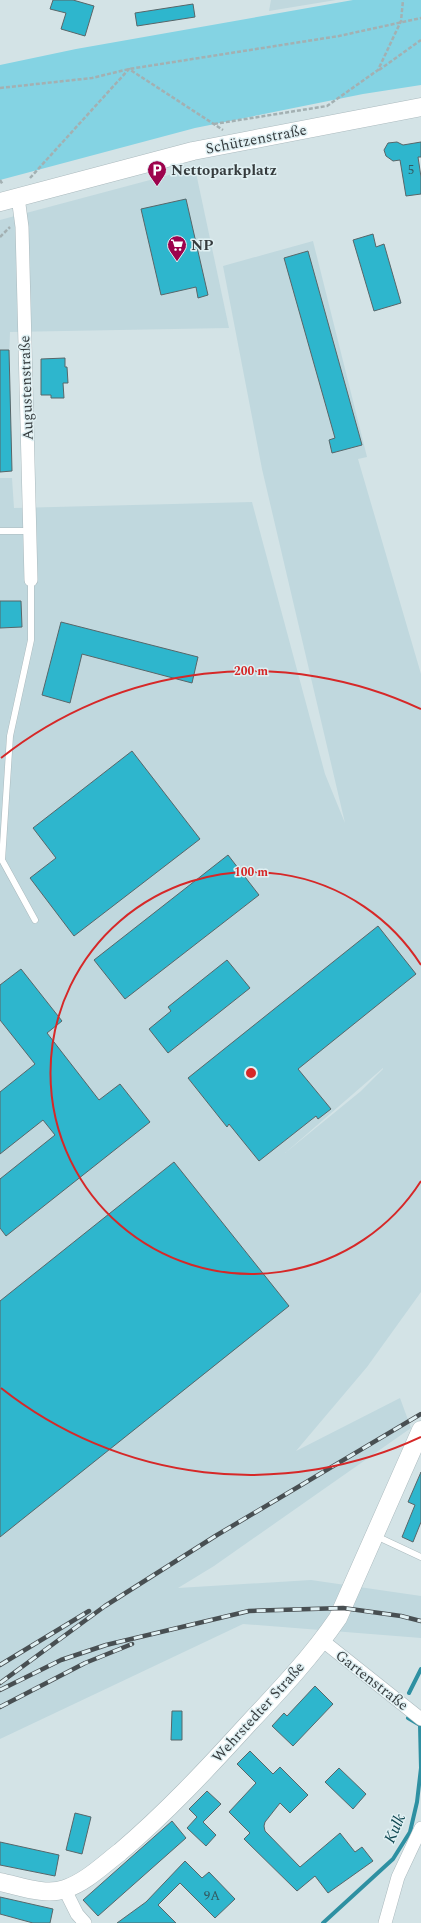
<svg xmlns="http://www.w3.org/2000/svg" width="421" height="1923" font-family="Spectral,serif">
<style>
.built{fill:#c0d8de;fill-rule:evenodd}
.green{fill:#84d3e3}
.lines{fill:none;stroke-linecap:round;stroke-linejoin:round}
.stream{stroke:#2e90a2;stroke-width:4}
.building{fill:#2eb6cd;stroke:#586669}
.lane-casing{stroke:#abbabe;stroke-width:7}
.street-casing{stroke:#abbabe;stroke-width:14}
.secondary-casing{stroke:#abbabe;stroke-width:19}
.path{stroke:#a3b0b2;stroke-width:2.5;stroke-dasharray:4 2;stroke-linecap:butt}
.lane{stroke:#fff;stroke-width:6}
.street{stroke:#fff;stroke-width:13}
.secondary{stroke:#fff;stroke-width:18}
.rail-casing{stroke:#484f52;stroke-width:4.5}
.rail{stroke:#e0f0f3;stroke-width:3;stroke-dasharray:9;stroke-linecap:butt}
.ring{fill:none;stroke:#d62828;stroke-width:2}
.labels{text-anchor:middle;stroke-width:3;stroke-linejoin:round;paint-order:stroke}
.number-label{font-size:13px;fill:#335a61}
.street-label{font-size:15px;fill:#353b3d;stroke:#e0f0f3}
.poi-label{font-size:15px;font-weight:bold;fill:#353b3d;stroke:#e0f0f3;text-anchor:start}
.water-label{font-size:16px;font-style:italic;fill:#104852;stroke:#e0f0f3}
.centre{fill:#d62828;stroke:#e0f0f3;stroke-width:2}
.ring-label{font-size:12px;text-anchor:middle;font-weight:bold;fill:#d62828;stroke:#e0f0f3;stroke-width:3;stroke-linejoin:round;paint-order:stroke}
</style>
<rect width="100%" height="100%" fill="#d3e3e6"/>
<g class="built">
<path d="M271,0h65l-67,11z"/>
<path d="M195,168l34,160 -219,4 -1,26h-9v-138z"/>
<path d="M313,241l54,216 -9,2 63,215v618l-54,75 -71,84 104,-53 11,30 -197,138 -36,22 133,-8 110,16v42l-178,-14 -243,115v-1261h12l2,30 238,-6 73,272 20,49 -83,-354 -39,-203zM383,1069l-22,22 -76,62 98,-85z"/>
</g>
<path class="green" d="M353,0h68v85l-58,9 -168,34 -195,52v-115l76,-16z"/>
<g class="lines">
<g class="stream">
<path d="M409,1693l12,-24"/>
<path d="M323,1923l70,-64 17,-27 7,-30 4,-34 -1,-43 -12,-7"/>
</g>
</g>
<g class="building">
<path d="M53,0h20l21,6 -9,30 -24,-7 5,-16 -16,-4z"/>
<path d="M193,4l2,13 -58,9 -2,-13z"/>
<path d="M397,142l6,3 18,-3v15h-3l3,20v17l-15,2 -6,-36 -7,1 -7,-5 -2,-6 4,-7z"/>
<path d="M186,199l22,96 -10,3 -2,-11 -35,8 -20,-86z"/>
<path d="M373,234l3,13 8,-3 17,59 -27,8 -21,-71z"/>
<path d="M308,251l54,194 -30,8 -3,-13 6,-2 -51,-180z"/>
<path d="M0,350h9l3,121 -12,1z"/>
<path d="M65,358v9h2l1,16h-5l1,15h-13v-3h-10v-36z"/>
<path d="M0,601h21l1,26 -22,1z"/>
<path d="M61,622l137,35 -6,26 -110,-29 -12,49 -28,-8z"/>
<path d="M132,751l68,88 -126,97 -44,-58 26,-20 -23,-30z"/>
<path d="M228,855l31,40 -134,104 -31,-39z"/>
<path d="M378,926l38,48 -118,95 33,40 -13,10 -2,-3 -57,45 -30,-37 -2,3 -39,-49z"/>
<path d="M227,960l23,28 -82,65 -19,-24 22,-18 -3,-4z"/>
<path d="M21,969l41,52 -15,12 52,67 21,-16 30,38 -144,114 -6,-8v-49l55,-44 -12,-15 -43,34v-62l35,-28 -35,-44v-35z"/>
<path d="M174,1162l115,144 -289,231v-236z"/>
<path d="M421,1472v50l-8,20 -11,-5 13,-32 -7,-3z"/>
<path d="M315,1686l18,18 -40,42 -21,-20 12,-13 3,3z"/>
<path d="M172,1711h10v29h-11z"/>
<path d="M250,1751l23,23 7,-7 28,28 -18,18 -10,-10 -15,19 -1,4 1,5 35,36 40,-34 15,19 7,-5 11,14 -45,32 -13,-17 -18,15 -53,-52 6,-6 -21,-21 27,-29 -19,-19z"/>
<path d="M339,1768l27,26 -13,15 -28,-27z"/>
<path d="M207,1791l14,13 -18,18 13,13 -10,11 -19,-18 10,-11 -8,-8z"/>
<path d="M75,1813l16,4 -9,37 -16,-4z"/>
<path d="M172,1821l14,17 -88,78 -15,-16z"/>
<path d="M0,1842l59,13 -4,21 -55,-11z"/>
<path d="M185,1861l17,17 7,-6 26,27 -20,19 -35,-35 -22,22 18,18h-59l29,-21z"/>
<path d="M0,1897l53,12 -3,14h-17l-33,-9z"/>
</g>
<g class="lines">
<defs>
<g id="lane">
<path d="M0,531h30"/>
<path d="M31,580v60l-21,96 -8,124 33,60"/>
<path d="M376,1536l45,21"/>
</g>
<g id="street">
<path d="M18,197l4,30 9,353"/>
<path d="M323,1641l98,78"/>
<path d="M65,1890l12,24 8,9"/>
<path d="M385,1923l13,-46 23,-49"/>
</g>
<g id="secondary">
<path d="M0,202l193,-51 228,-44"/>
<path d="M0,1882c20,4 45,14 65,7 21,-7 38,-24 55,-37 46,-39 87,-83 128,-128 32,-34 64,-68 90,-106l83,-188"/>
</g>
</defs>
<use href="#lane" class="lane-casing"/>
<use href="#street" class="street-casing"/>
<use href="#secondary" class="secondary-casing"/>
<g class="path">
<path d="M379,70l42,-30"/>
<path d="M0,88l92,-10 37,-9 210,-33 82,-18"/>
<path d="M214,124l113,-18 51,-36 23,-49 2,-21"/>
<path d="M30,178l99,-109 94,61"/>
<path d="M0,180l3,5"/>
<path d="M0,237l10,-10"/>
</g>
<use href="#lane" class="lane"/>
<use href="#street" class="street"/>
<use href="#secondary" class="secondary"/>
<defs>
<g id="rail">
<path d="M0,1665l89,-54"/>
<path d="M0,1683l105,-77 112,-71 204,-121"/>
<path d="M0,1690l61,-30 45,-15 143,-34 94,-3 58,8 20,5"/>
<path d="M0,1707l85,-44 47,-19"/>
</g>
</defs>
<use href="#rail" class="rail-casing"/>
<use href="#rail" class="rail"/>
</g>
<g class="ring">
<path d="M421 1181A201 201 0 1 1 421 965"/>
<path d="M421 1437A402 402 0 0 1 1 1388M1 758A402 402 0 0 1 421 709"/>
</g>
<defs>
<symbol id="parking-pin" viewBox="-11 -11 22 30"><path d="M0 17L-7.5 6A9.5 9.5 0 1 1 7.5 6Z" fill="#9d034d" stroke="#e0f0f3"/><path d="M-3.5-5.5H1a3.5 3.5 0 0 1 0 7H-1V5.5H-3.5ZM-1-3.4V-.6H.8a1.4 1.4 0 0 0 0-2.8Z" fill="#fff"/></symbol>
<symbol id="supermarket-pin" viewBox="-11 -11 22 30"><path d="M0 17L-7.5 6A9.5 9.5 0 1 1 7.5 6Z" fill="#9d034d" stroke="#e0f0f3"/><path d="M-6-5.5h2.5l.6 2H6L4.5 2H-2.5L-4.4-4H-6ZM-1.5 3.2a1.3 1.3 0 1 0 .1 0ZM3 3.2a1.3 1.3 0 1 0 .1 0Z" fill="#fff"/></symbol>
</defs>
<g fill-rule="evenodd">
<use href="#parking-pin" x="146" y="159" width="22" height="30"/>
<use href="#supermarket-pin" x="166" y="234" width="22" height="30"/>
</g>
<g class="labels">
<g class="number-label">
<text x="411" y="174">5</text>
<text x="212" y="1900">9A</text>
</g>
<g class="street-label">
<text transform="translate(256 139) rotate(-11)" y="5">Schützenstraße</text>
<text transform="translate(26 388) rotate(-92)" y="5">Augustenstraße</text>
<text transform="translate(372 1680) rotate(38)" y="5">Gartenstraße</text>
<text transform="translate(258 1712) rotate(-48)" y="5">Wehrstedter Straße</text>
</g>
<g class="poi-label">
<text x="171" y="175">Nettoparkplatz</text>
<text x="191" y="250">NP</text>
</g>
<g class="water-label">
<text transform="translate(394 1828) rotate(-66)" y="6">Kulk</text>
</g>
</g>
<circle cx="251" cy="1073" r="6" class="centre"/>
<g class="ring-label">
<text x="251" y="675">200 m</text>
<text x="251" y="876">100 m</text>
</g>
</svg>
